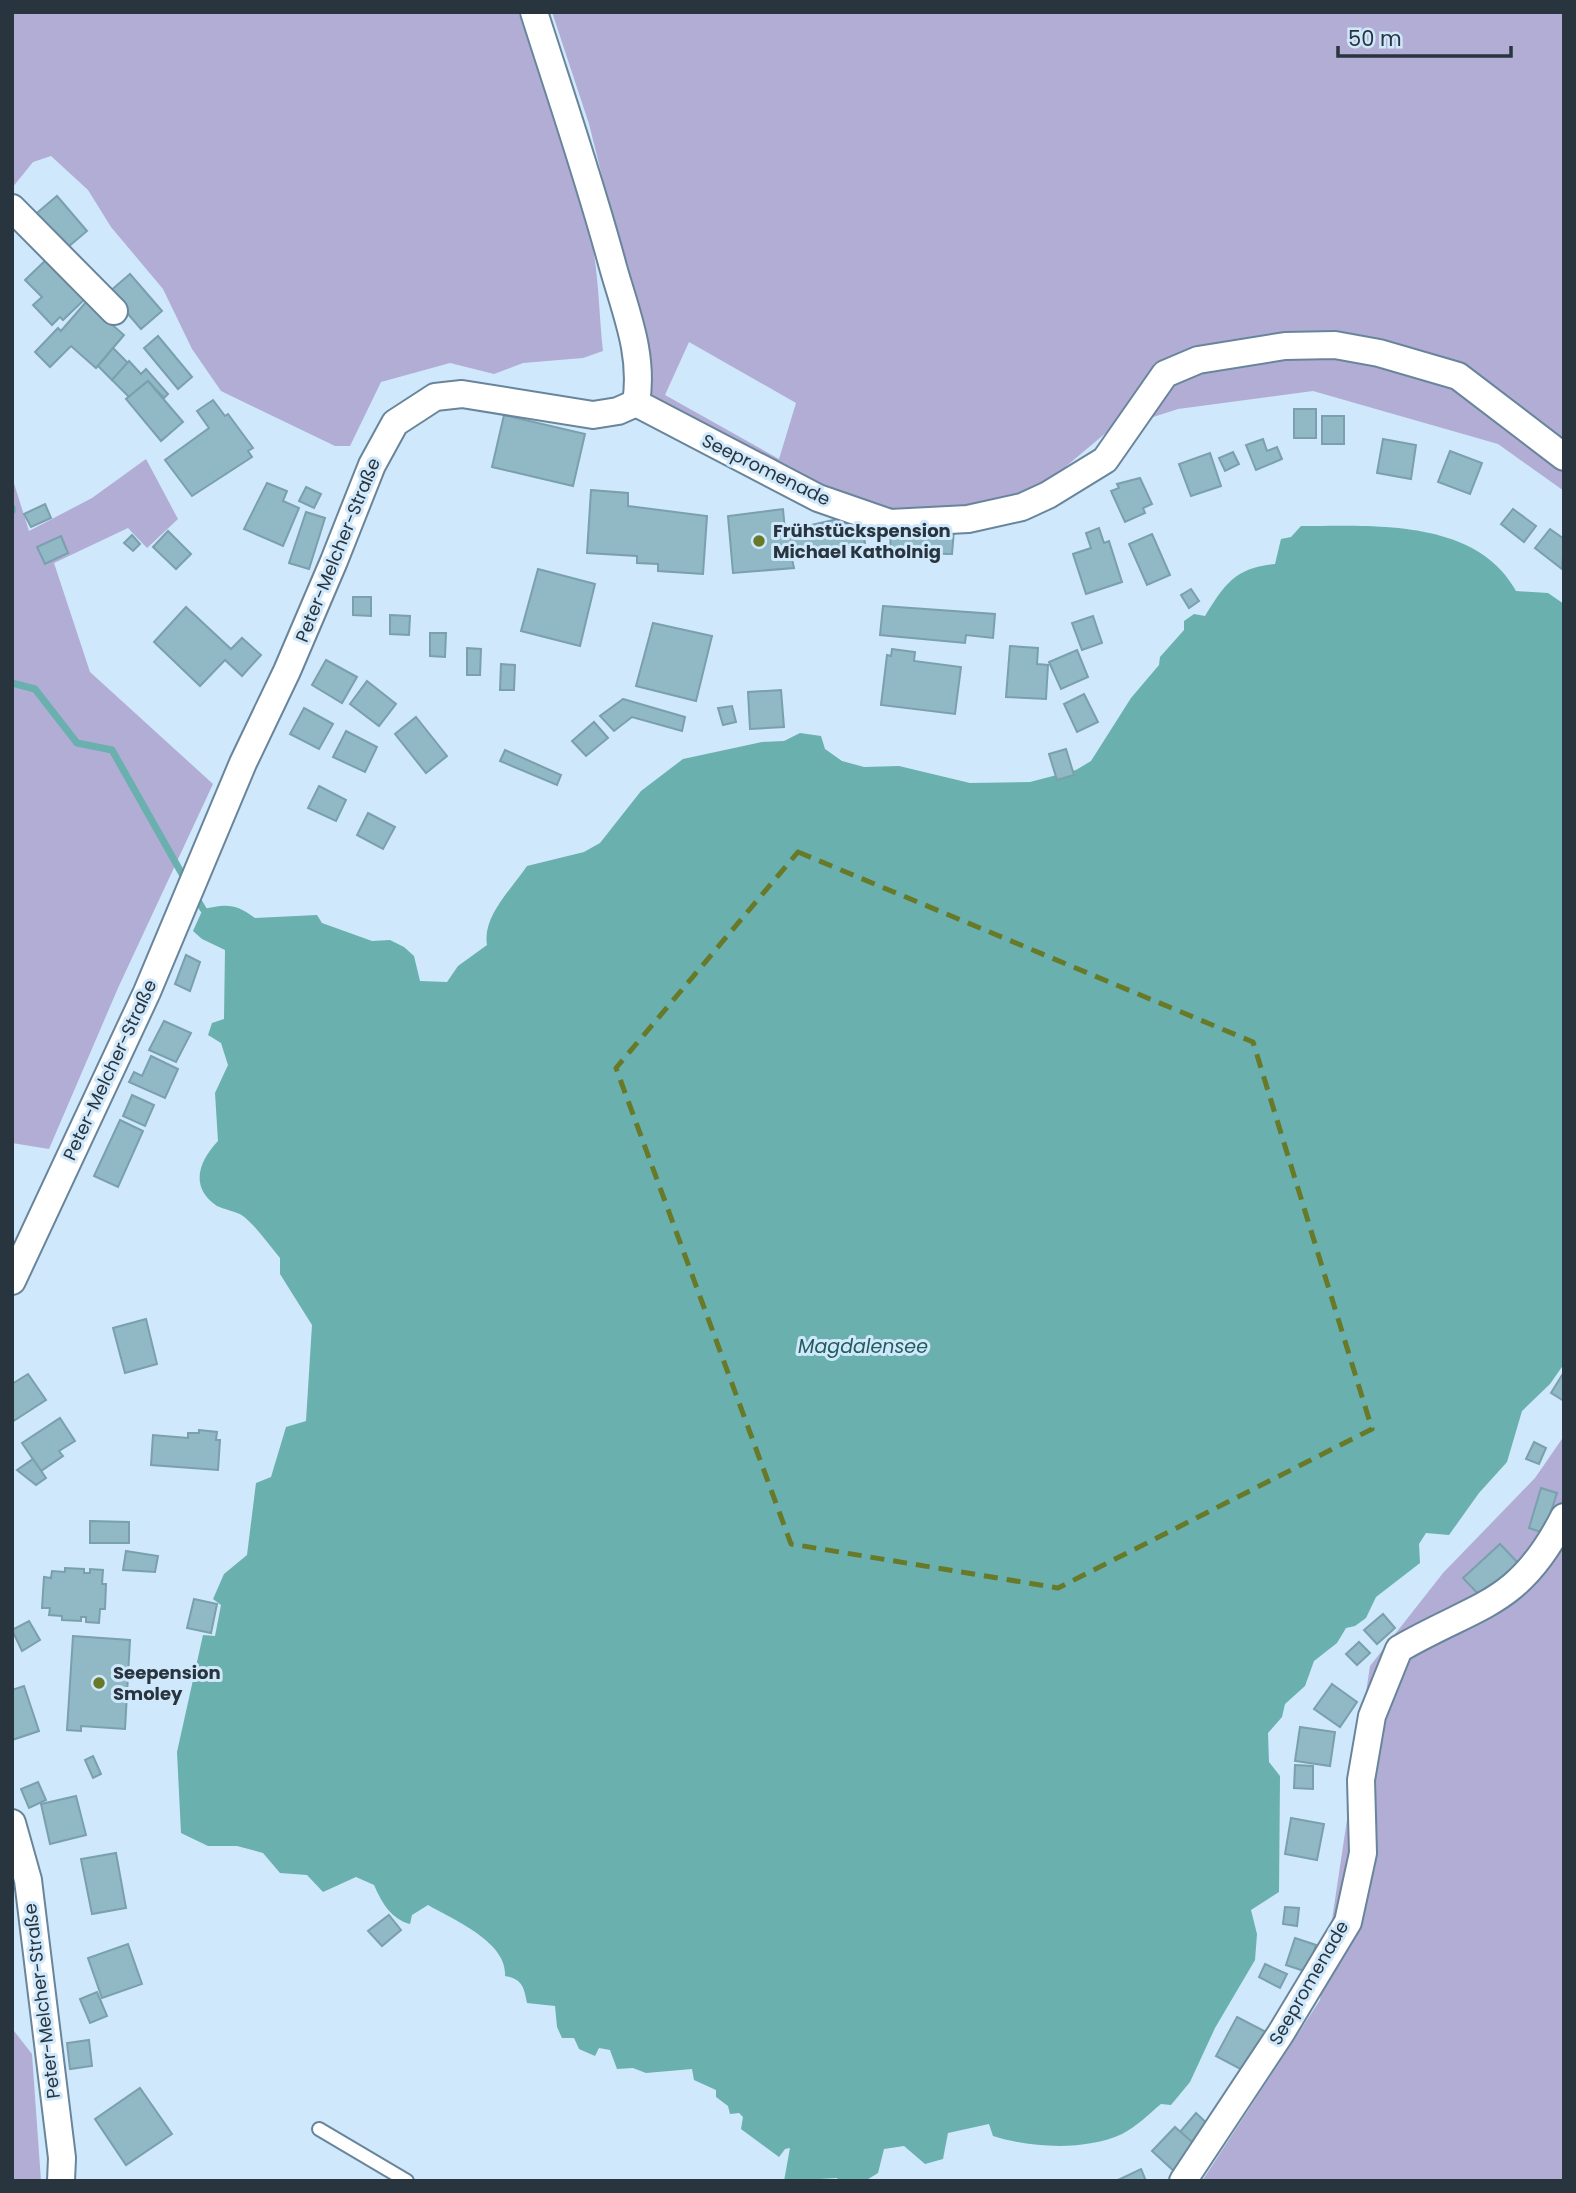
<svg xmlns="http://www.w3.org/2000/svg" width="1576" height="2193" font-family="Poppins,sans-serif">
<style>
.green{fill:#b2add5;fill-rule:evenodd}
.water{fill:#69b0ae}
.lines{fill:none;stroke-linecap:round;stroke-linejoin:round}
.stream{stroke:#69b0ae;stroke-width:7}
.building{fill:#90b9c5;stroke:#79a0ac;stroke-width:2}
.lane-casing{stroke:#69859b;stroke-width:16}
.street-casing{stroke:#69859b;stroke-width:30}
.lane{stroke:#fff;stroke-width:12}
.street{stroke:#fff;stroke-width:26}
.marked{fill:none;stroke:#687928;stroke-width:5;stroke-dasharray:14 9;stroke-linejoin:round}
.poi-dot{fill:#687928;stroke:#cfe8fb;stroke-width:2.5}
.labels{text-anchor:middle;stroke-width:6;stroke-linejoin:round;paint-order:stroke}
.street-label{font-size:18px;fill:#29353e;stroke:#cfe8fb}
.poi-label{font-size:18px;font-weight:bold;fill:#29353e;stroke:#cfe8fb;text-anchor:start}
.water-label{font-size:19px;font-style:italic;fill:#215d5c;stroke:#cfe8fb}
</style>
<rect width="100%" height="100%" fill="#cfe8fb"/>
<g class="green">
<path d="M12,12h506c33,73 57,153 74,231 7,35 7,73 11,108l-20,7 -60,5 -29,11 -44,-11 -69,19 -31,64h-15l-114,-55 -29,-42 -29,-60 -52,-62 -23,-37 -37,-34 -18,6 -21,26z"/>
<path d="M552,12h1012v479l-66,-47 -185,-53 -135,18 -71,23 -74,62 -98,23 -112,-22 -183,-100 -20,-147 -31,-124zM689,342l107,61 -17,56 -114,-64z"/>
<path d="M146,459l32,60 -31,29 -19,-20 -74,35 36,109 123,112 -95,204 -69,161 -37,-6v-666l17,54 63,-33z"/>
<path d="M1564,1436v745h-362l118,-181 50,-334 73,-93 92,-95z"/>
<path d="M14,2031l18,23 9,127h-29z"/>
</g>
<path class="water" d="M1301,526c71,0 175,-8 215,65l32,2 16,11v760l-14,20 -28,27 -15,51 -28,31 -30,42 -23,-2 -7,11 1,19 -44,34 -10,21 -11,8 -9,2 -9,15 -23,18 -9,25 -20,18 -3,13 -14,16 1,29 11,14 -1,116 -28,18 6,24 -2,26 -40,68 -25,54 -19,23 -10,-1c-12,10 -25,23 -39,30 -37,17 -91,14 -129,2l-4,-12 -41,9 -5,26 -18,5 -21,-18 -20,3 -6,24 -13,8h-26l-2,-3 -53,3 6,-33 -5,1 -6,8 -38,-28 2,-12 -4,-4 -9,1 -2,-8 -12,-9v-7l-22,-10 -2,-11 -46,4 -13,-5 -16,1 -7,-19 -11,-2 -4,8 -16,-7 -5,-11h-12l-5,-11 -2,-21 -28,-3c-3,-16 -5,-24 -22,-27 3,-34 -53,-57 -77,-71l-16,10 -2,9c-19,-5 -28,-21 -36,-39l-18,-8 -33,15 -16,-17 -27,-2 -17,-20 -26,-7h-29l-27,-13 -4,-81 26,-117 12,1 6,-31 -8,-6 11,-25 23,-19 9,-72 15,-6 15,-50 20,-6 6,-96 -32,-51v-16c-12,-14 -23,-31 -37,-42 -7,-5 -18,-6 -26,-10 -28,-19 -18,-45 1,-65l-3,-48 13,-28 -7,-22 -13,-8 4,-12 12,-4 1,-69 -23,-11 -9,-8 10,-22c24,-5 32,-6 52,9l62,-3 5,8 50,18 18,-1 14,7 10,9 6,25 27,1 11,-16 29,-21c-5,-29 25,-56 40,-79l57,-14 16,-9 41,-52 42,-32 79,-17 22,-1 16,-8 21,3 4,13 17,12 22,6 35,-1 71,17 60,-1 46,-12 15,-9 40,-63 28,-33 1,-8 24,-27v-9l10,-7 11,2c20,-32 30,-48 70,-52l6,-25 10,-2z"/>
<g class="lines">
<g class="stream">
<path d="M12,508v3"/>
<path d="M12,683l23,6 42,54 35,7 74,131"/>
<path d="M194,894l9,15"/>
</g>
</g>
<g class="building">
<path d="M57,196l30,35 -25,21 -30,-35z"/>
<path d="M49,257l38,40 -24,23 -3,-3 -8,8 -19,-20 9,-8 -17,-17z"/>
<path d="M130,274l32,37 -21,18 -32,-37z"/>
<path d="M86,302l38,33 -28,33 -25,-22 -21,21 -15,-15 23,-24 3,3z"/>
<path d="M158,336l34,41 -14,12 -34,-41z"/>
<path d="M113,348l15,15 -16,17 -14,-14z"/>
<path d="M129,361l12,13 5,-5 22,25 -4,4 -16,-17 -19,16 -17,-17z"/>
<path d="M148,381l35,41 -22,19 -35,-42z"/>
<path d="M213,400l12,16 3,-2 25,34 -5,3 4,6 -60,39 -27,-36 44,-32 -12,-17z"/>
<rect x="1294" y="409" width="22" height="29"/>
<path d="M504,415l81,19 -12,52 -81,-19z"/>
<rect x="1322" y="416" width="22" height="28"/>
<path d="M1263,439l4,12 10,-4 5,12 -26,11 -10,-25z"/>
<path d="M1383,439l33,6 -5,34 -34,-6z"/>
<path d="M1450,451l32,12 -12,31 -32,-12z"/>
<path d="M1233,452l6,12 -14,7 -6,-13z"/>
<path d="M1210,453l11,33 -30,10 -12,-32z"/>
<path d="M1140,478l12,26 -9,4 2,5 -20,9 -14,-31 8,-3 -2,-4z"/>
<path d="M267,483l20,8 -4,10 16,7 -16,38 -39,-17z"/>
<path d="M306,487l15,7 -7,14 -15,-7z"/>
<path d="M591,490l37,3v13l79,10 -4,58 -45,-3v-7l-21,-1v-7l-50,-3z"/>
<path d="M45,504l6,14 -20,9 -7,-13z"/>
<path d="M783,509l2,22 75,-17 5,29 -73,16 2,9 -61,5 -5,-57z"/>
<path d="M1513,509l23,17 -12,16 -23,-18z"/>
<path d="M306,512l19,6 -16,51 -20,-6z"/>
<path d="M891,528l63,2 -2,24 -62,-1z"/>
<path d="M1099,528l5,15 5,-2 13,41 -36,12 -13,-40 18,-6 -5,-15z"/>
<path d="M1550,529l14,10 -2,30 -27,-21z"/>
<path d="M168,531l23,23 -15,15 -23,-22z"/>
<path d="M1152,534l18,41 -23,10 -18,-41z"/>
<path d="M132,535l8,9 -7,7 -9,-8z"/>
<path d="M61,536l7,17 -23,11 -8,-17z"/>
<path d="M538,569l57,15 -15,62 -59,-15z"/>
<path d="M1191,589l8,12 -10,7 -8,-13z"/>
<path d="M353,597h18v19l-18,-1z"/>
<path d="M883,606l112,8 -2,24 -27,-3 -1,8 -85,-8z"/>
<path d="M186,607l45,42 11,-11 19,17 -19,21 -17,-16 -25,26 -46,-44z"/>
<path d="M390,615l20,1 -1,19 -19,-1z"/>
<path d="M1093,616l9,27 -20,7 -10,-27z"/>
<path d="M653,623l59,13 -16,65 -60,-15z"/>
<path d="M430,633h16l-1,24 -15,-1z"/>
<path d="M1010,646l28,2 -1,16 11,1 -2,34 -40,-2z"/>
<path d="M467,648l14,1 -1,26h-13z"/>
<path d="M892,649l23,3 -1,9 47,6 -6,47 -74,-9 6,-50 4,1z"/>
<path d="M1077,650l11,27 -27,12 -12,-27z"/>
<path d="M326,660l31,17 -15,26 -30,-18z"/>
<path d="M501,664l14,1 -1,25h-14z"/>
<path d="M367,681l29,23 -17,22 -29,-22z"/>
<path d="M781,690l3,37 -34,2 -2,-37z"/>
<path d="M1084,694l14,28 -21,10 -13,-28z"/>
<path d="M623,699l62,18 -3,14 -50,-14 -18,14 -14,-15z"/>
<path d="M732,706l4,16 -13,3 -5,-17z"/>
<path d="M304,708l29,16 -14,25 -29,-15z"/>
<path d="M416,717l31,39 -21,17 -31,-39z"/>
<path d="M594,722l14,16 -22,18 -14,-15z"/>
<path d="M346,731l31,16 -12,25 -32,-15z"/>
<path d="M1066,749l8,26 -17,5 -8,-26z"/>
<path d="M505,750l56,25 -4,10 -57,-24z"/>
<path d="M319,786l27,14 -10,21 -28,-13z"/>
<path d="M368,813l27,14 -12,22 -26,-14z"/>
<path d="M186,955l14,7 -10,29 -15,-7z"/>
<path d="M164,1021l27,12 -15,29 -27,-12z"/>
<path d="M151,1056l27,13 -13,29 -36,-16 5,-10 8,4z"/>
<path d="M132,1095l22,10 -9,21 -22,-10z"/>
<path d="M120,1120l23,11 -25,56 -24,-11z"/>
<path d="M146,1319l11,45 -32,9 -12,-45z"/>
<path d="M1564,1372v29l-13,-8z"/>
<path d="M28,1374l18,26 -34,22v-38z"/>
<path d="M60,1418l15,23 -16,10 4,5 -22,15 -19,-28z"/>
<path d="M199,1430l18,2 -1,8h4l-2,30 -67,-5 2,-30 35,3v-5h11z"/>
<path d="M1534,1442l12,6 -7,16 -13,-5z"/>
<path d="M33,1459l13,19 -10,7 -19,-15z"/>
<path d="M1541,1488l16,5 -13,40 -15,-5z"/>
<path d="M90,1521l39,1v21h-39z"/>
<path d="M1500,1544l21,22 -37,34 -21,-22z"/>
<path d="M126,1551l32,5 -3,16 -32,-2z"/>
<path d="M65,1568l19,1v4h6v-4l13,1 -1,14h4l-1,25h-5l-1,14 -13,-1v-5h-5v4l-19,-1v-4l-13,-1 1,-7h-8l2,-31 7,1 1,-7 13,1z"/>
<path d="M194,1599l23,5 -6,29 -24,-5z"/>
<path d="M1383,1614l12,14 -18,16 -13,-14z"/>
<path d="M29,1621l11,19 -18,11 -10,-21z"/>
<path d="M73,1636l57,4 -5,89 -44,-3v5l-14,-1z"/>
<path d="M1359,1642l11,11 -13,12 -11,-11z"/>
<path d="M1332,1684l25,18 -17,25 -26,-18z"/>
<path d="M24,1686l15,45 -27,9v-50z"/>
<path d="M1300,1727l35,5 -5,34 -35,-5z"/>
<path d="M93,1756l8,18 -8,4 -8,-18z"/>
<path d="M1295,1765l18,1v23l-19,-1z"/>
<path d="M38,1782l8,18 -17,8 -8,-19z"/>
<path d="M76,1796l10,39 -36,9 -9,-40z"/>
<path d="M1291,1818l33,6 -7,36 -32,-6z"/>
<path d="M116,1853l10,55 -34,6 -11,-55z"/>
<path d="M1285,1907l14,1 -2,18 -14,-2z"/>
<path d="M389,1915l12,15 -19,16 -14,-15z"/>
<path d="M1295,1938l21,7 -9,27 -21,-7z"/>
<path d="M128,1944l14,40 -40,14 -14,-40z"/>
<path d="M1265,1964l22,10 -7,14 -21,-11z"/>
<path d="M97,1992l10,24 -17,7 -10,-24z"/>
<path d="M1237,2017l29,15 -20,40 -30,-16z"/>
<path d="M89,2040l3,26 -22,3 -3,-26z"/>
<path d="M140,2088l32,46 -46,31 -31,-46z"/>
<path d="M1196,2113l16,15 -16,18 -16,-14z"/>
<path d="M1175,2127l24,21 -23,25 -24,-22z"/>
<path d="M1141,2169l5,12h-30z"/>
</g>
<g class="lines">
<defs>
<path id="lane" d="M319,2129l88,52"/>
<g id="street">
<path d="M12,208l102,103"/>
<path d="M636,403l182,95 72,25 78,-4 54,-12 26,-12 57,-35 60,-86 33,-14 87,-14 50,-1 44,8 79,23 106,81"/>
<path d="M12,1281l135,-289 96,-229 44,-92 47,-110 38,-96 23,-42 40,-26 27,-3 131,21 25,-4 18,-8c8,-48 -10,-90 -23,-136 -23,-86 -52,-170 -79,-255"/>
<path d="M12,1823l16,57 34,278 -1,23"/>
<path d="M1183,2181l98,-148 67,-111 15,-69 -2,-73 11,-64 27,-67c79,-46 119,-42 165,-132"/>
</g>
</defs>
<use href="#lane" class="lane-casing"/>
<use href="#street" class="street-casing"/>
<use href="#lane" class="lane"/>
<use href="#street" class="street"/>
</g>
<path class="marked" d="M798,852l455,190 119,387 -314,159 -267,-44 -175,-476z"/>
<g class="poi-dot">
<circle cx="759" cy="541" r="7"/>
<circle cx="99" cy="1683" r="7"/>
</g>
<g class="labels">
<g class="street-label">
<text transform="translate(766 470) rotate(26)" y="6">Seepromenade</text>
<text transform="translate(338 550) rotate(-68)" y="6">Peter-Melcher-Straße</text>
<text transform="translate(110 1070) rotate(-65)" y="6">Peter-Melcher-Straße</text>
<text transform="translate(1309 1983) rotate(-60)" y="6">Seepromenade</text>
<text transform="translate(42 2001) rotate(-97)" y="6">Peter-Melcher-Straße</text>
</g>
<g class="poi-label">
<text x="773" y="537">Frühstückspension<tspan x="773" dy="21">Michael Katholnig</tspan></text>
<text x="113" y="1679">Seepension<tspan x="113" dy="21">Smoley</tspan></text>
</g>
<g class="water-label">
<text x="863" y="1353">Magdalensee</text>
</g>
</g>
<rect width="1576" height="2193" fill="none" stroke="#29353e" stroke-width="28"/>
<path d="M1338 46v10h173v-10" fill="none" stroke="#29353e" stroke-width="3.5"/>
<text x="1348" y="46" font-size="21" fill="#29353e" stroke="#cfe8fb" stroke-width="5" paint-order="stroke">50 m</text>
</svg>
